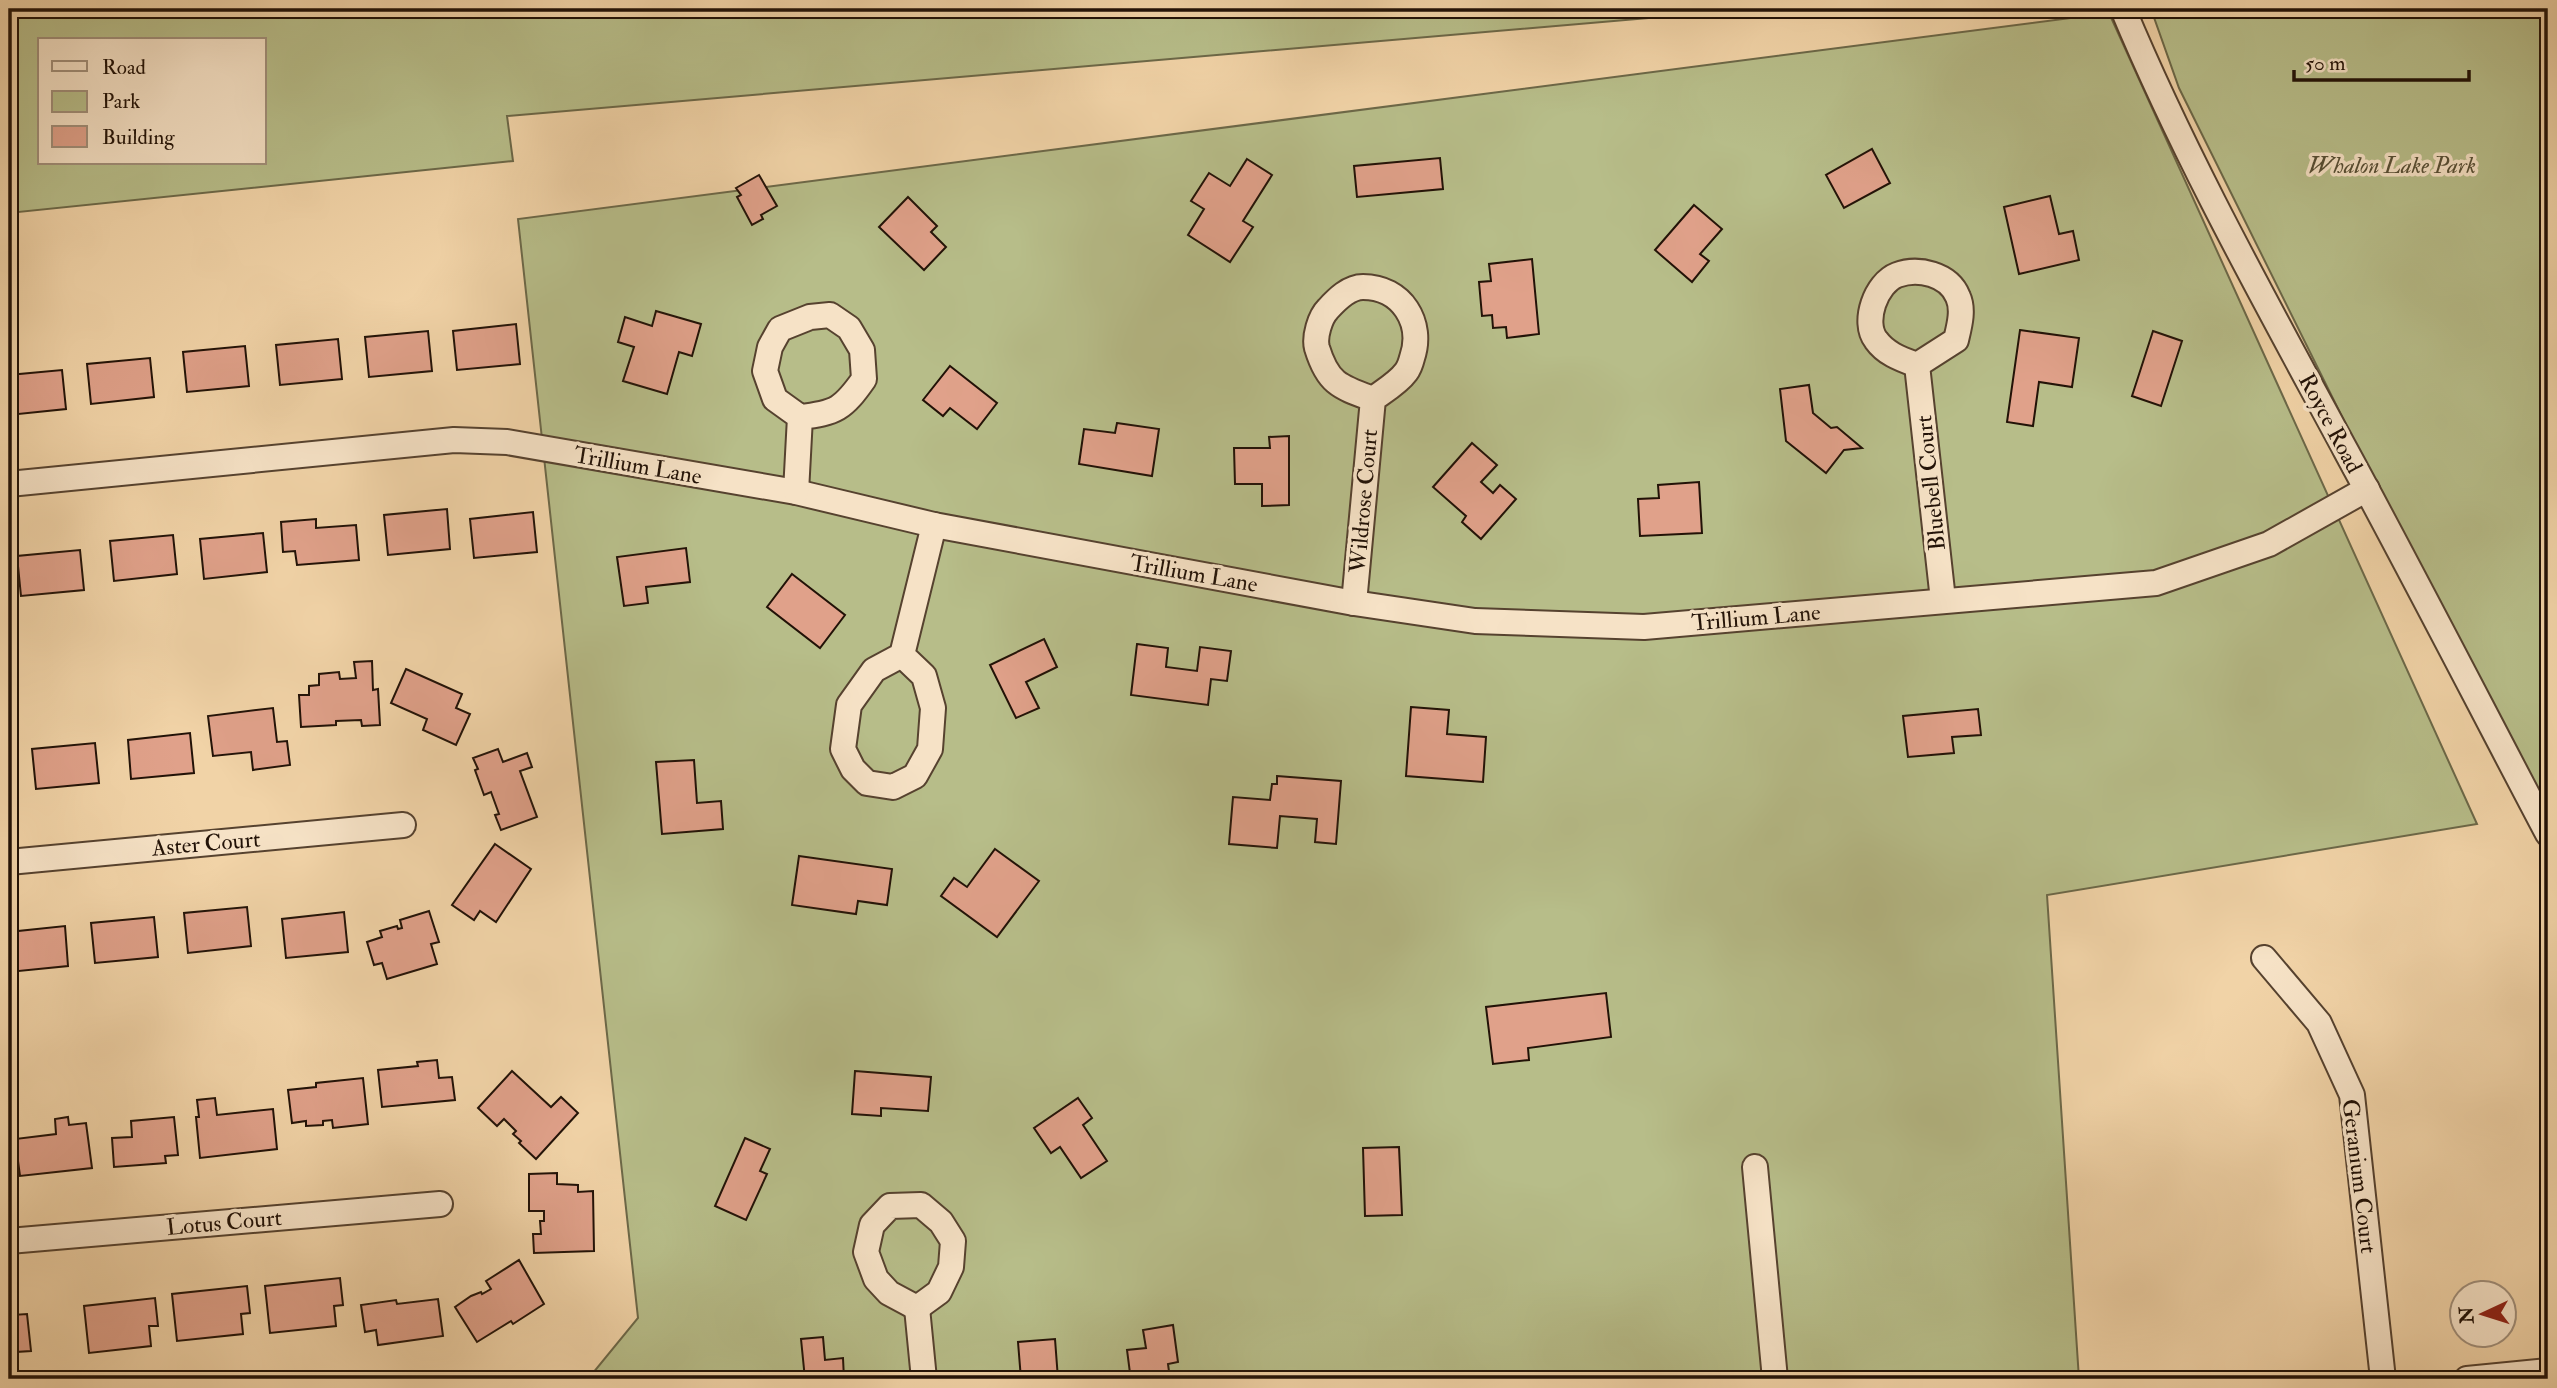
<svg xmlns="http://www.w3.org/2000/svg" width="2557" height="1388" font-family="'IM FELL Double Pica',serif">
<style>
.green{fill:#b7bd89;stroke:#6c6848;stroke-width:2;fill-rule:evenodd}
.building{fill:#e0a18a;stroke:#221207;stroke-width:2}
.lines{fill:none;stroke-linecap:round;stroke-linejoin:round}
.minor-casing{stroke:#56422f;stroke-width:28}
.minor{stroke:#f6e2c6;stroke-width:24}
.labels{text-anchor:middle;stroke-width:7;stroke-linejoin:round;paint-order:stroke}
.park-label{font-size:23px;font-style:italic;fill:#564e34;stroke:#f6e2c6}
.street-label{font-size:23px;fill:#221207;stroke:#f6e2c6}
</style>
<rect width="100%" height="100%" fill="#f1d3a7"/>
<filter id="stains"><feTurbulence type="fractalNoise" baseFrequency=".00286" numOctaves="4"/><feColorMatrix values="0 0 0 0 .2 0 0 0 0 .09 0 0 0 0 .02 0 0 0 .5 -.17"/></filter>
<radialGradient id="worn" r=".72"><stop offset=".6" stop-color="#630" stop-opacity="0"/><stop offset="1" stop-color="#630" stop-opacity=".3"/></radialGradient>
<g class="green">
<path d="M9,9h1744l-1246,107 6,45 -504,52zM40,40h224v123h-224z"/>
<path d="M2151,9h397v823l-369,-744z"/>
<path d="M2109,13l368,811 -430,71 32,484h-1491l50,-61 -120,-1099z"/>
</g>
<g class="building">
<path d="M1872,149l18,34 -46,25 -18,-33z"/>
<path d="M1440,158l3,31 -86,8 -3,-31z"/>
<path d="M1247,159l25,16 -29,46 10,6 -23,35 -42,-27 16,-26 -13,-8 18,-28 21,13z"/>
<path d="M759,175l18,31 -16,9 2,4 -11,6 -15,-28 4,-2 -5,-7z"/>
<path d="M2050,196l9,38 14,-3 6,29 -60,14 -15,-67z"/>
<path d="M908,197l29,29 -6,6 15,15 -22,23 -45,-43z"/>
<path d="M1694,205l28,24 -22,25 9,7 -17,21 -37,-32z"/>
<path d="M1532,259l7,75 -32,4 -1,-11 -13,1 -1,-13 -10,1 -3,-34 12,-1 -2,-17z"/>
<path d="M656,311l45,13 -9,32 -13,-4 -12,42 -44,-13 11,-34 -16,-5 7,-25 27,9z"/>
<path d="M516,324l4,40 -63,6 -4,-39z"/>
<path d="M2020,330l59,8 -7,49 -33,-5 -6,44 -26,-4z"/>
<path d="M428,331l4,40 -63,6 -4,-40z"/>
<path d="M2153,331l29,10 -21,65 -29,-10z"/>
<path d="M338,339l4,40 -62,6 -4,-40z"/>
<path d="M245,346l4,40 -62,6 -4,-40z"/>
<path d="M150,358l4,39 -63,7 -4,-40z"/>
<path d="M950,366l47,37 -20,26 -27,-21 -7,8 -20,-16z"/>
<path d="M62,370l4,39 -57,6v-40z"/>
<path d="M1809,385l4,28 18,15 6,-1 25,21 -18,2 -18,23 -40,-32 -6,-52z"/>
<path d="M1117,423l42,6 -7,47 -73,-12 5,-35 31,4z"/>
<path d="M1289,436v69l-27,1v-22h-27l-1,-36h36l-1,-11z"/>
<path d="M1472,443l25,22 -16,17 12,11 7,-8 16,14 -35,40 -19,-17 4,-6 -33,-29z"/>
<path d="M1699,482l3,51 -62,3 -2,-37 21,-1 -1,-13z"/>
<path d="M447,509l3,40 -62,6 -4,-40z"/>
<path d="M533,512l4,40 -63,6 -4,-39z"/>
<path d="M316,519v9l40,-3 3,35 -62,5 -2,-14 -12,1 -2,-30z"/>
<path d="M263,533l4,39 -63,7 -4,-40z"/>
<path d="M173,535l4,39 -63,7 -4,-40z"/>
<path d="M686,548l4,34 -44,5 2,16 -24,3 -7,-49z"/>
<path d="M80,550l4,40 -63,6 -4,-40z"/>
<path d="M792,574l53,41 -25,33 -53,-41z"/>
<path d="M1044,639l13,28 -31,15 13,26 -23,10 -26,-53z"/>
<path d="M1137,644l31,4 -2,19 31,4 3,-24 31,4 -4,30 -16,-2 -3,26 -77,-10z"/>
<path d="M372,661l1,29 5,-1 2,36 -18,1 -1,-6 -25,1v4l-35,2 -2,-32h10v-9l10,-1v-11l20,-2 1,7 16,-1 -2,-16z"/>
<path d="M406,669l56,25 -6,14 14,6 -14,31 -33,-15 4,-11 -36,-16z"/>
<path d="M1411,707l38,3 -2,24 39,3 -3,45 -77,-6z"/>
<path d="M273,708l4,34 10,-1 3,24 -37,5 -2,-18 -38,4 -5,-40z"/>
<path d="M1978,709l3,26 -29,2 2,16 -46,4 -5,-41z"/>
<path d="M190,733l4,40 -63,6 -3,-39z"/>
<path d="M95,743l4,40 -63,6 -4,-40z"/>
<path d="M498,749l5,13 24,-9 5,14 -12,4 17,46 -36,13 -6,-15 4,-1 -8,-22 -7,3 -9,-25 3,-1 -5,-11z"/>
<path d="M694,760l3,43 24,-2 2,28 -61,5 -6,-72z"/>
<path d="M1277,776l64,5 -5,63 -21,-2 2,-23 -37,-3 -3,32 -48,-4 4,-47 37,3 2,-16h5z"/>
<path d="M495,844l36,25 -35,53 -16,-11 -6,9 -22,-15z"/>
<path d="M995,849l44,32 -42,56 -56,-41 13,-18 13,9z"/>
<path d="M799,856l93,13 -5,36 -29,-4 -2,13 -64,-9z"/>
<path d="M247,907l4,39 -63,7 -4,-40z"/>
<path d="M429,911l10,31 -8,2 6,20 -50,15 -5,-16 -8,2 -7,-23 15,-5 -2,-6 17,-5 1,3 4,-1 -2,-8z"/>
<path d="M344,912l4,40 -62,6 -4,-39z"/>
<path d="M154,917l4,40 -63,6 -4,-40z"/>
<path d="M65,926l3,40 -59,6v-40z"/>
<path d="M1606,993l5,44 -83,11 1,12 -36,4 -7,-57z"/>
<path d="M437,1060l2,18 13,-1 3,23 -73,7 -4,-37 40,-4 -1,-4z"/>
<path d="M512,1071l39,36 10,-10 17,16 -42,46 -17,-16 2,-2 -8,-7 3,-3 -12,-12 -7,7 -19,-18z"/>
<path d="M855,1071l76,6 -3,34 -47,-3v8l-29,-2z"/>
<path d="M363,1078l5,46 -35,4 -1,-8 -9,1v4l-17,1v-5l-14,2 -4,-33 28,-3v-4z"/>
<path d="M215,1098l2,17 56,-6 4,40 -77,9 -4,-41h3l-2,-17z"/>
<path d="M1078,1098l14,20 -9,7 24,36 -26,17 -21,-31 -9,6 -17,-25z"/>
<path d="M68,1117l1,8 17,-2 6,45 -72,8 -5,-37 41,-5 -1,-15z"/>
<path d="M174,1117l4,38 -13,1 1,7 -52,4 -2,-29 20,-1 -1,-16z"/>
<path d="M745,1138l25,11 -10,22 7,3 -21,46 -31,-14z"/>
<path d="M1399,1147l3,68 -37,1 -2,-68z"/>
<path d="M557,1173v11l21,1v7l15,-1 1,60 -60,2 -1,-19h8l-1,-13h4v-10h-15v-37z"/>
<path d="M519,1260l25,44 -31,20 -2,-3 -34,21 -22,-35 16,-11 10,-4 1,2 9,-5 -5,-8z"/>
<path d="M340,1278l3,27 -9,1 2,20 -66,7 -5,-47z"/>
<path d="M247,1286l3,27 -9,1 2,20 -66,7 -5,-47z"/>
<path d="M155,1298l3,28h-9l2,20 -62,7 -5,-47z"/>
<path d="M438,1299l5,37 -65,9 -2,-15 -11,2 -4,-27 35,-5 1,4z"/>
<path d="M9,1311h3l1,4 14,-1 4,37 -15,1 3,26 -10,1z"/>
<path d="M1173,1325l5,37 -10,2 2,15h-67v-2l27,-4 -3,-23 19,-2 -3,-18z"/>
<path d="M823,1337l2,23 18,-2 1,21h-39l-4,-40z"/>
<path d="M1055,1339l3,40h-37l-3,-37z"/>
</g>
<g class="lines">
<defs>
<g id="minor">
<path d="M2123,9c64,153 145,297 223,442 69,127 135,256 202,383"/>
<path d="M1917,365c-16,-6 -31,-11 -41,-25 -14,-18 0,-57 21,-65 21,-8 52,-1 61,22 6,13 1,30 -2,43l-39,25 26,235"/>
<path d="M9,484l445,-44 53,2 289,50 138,33 420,78 121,18 169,6 512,-44 113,-39 98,-55"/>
<path d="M796,492l4,-75 -25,-18 -10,-28 5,-24 10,-18 30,-12 20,-2 19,13 13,22 2,29c-21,30 -28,34 -64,38"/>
<path d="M1354,603l19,-204c-33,-12 -45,-15 -56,-51 -3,-11 3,-31 11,-39 9,-10 21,-22 35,-22 39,0 61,36 49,71 -1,4 -3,10 -6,14 -8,11 -22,19 -33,27"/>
<path d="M902,655l22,21 9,32 -3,41 -15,27 -22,11 -26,-4 -14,-14 -10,-20 6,-44 25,-35 28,-15 32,-130"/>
<path d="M9,862l394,-37"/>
<path d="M2264,958l55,65 33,72 31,284"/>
<path d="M1755,1167l20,212"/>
<path d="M921,1205l20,17 12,19 -2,26 -12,25 -22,16 -28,-15 -13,-14 -10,-27 6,-27 18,-19z"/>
<path d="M9,1241l431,-37"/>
<path d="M917,1308l7,71"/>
<path d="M2467,1379l81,-8"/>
</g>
</defs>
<use href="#minor" class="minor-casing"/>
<use href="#minor" class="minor"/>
</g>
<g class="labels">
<g class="park-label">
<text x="2392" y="173">Whalon Lake Park</text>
</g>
<g class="street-label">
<text transform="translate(2331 423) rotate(62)" y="8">Royce Road</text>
<text transform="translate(638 465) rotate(10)" y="8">Trillium Lane</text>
<text transform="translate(1930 483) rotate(-96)" y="8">Bluebell Court</text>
<text transform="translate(1363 501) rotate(-85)" y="8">Wildrose Court</text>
<text transform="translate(1194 573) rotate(10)" y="8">Trillium Lane</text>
<text transform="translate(1756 617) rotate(-5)" y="8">Trillium Lane</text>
<text transform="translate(206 843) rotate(-5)" y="8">Aster Court</text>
<text transform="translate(2360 1176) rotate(83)" y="8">Geranium Court</text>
<text transform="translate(224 1222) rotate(-5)" y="8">Lotus Court</text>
</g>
</g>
<rect width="2557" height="1388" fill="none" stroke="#f1d3a7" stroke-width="35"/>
<rect x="10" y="10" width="2536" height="1367" fill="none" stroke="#221207" stroke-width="3.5"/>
<rect x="18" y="18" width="2522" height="1353" fill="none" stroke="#221207" stroke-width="2"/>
<rect x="38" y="38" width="228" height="126" fill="#f6e2c6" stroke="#a18f7a" stroke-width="2"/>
<rect x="52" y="61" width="35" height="10" fill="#f6e2c6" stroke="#a18f7a" stroke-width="2"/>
<text x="102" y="74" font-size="21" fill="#221207">Road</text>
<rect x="52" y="91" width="35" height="21" fill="#b7bd89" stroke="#a18f7a" stroke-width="2"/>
<text x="102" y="108" font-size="21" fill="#221207">Park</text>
<rect x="52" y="126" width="35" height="21" fill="#e0a18a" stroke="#a18f7a" stroke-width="2"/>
<text x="102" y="144" font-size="21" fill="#221207">Building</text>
<g transform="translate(2483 1314) rotate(266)"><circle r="33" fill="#f6e2c6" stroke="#a18f7a" stroke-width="2"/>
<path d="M0-5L12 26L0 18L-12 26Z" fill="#8f2418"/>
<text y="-10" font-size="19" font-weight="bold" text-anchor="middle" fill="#221207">N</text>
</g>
<path d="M2294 70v10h175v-10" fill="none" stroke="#221207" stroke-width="3.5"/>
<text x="2305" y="70" font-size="21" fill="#221207" stroke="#f6e2c6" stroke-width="5" paint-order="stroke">50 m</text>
<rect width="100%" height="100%" filter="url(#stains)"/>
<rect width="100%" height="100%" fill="url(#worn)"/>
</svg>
